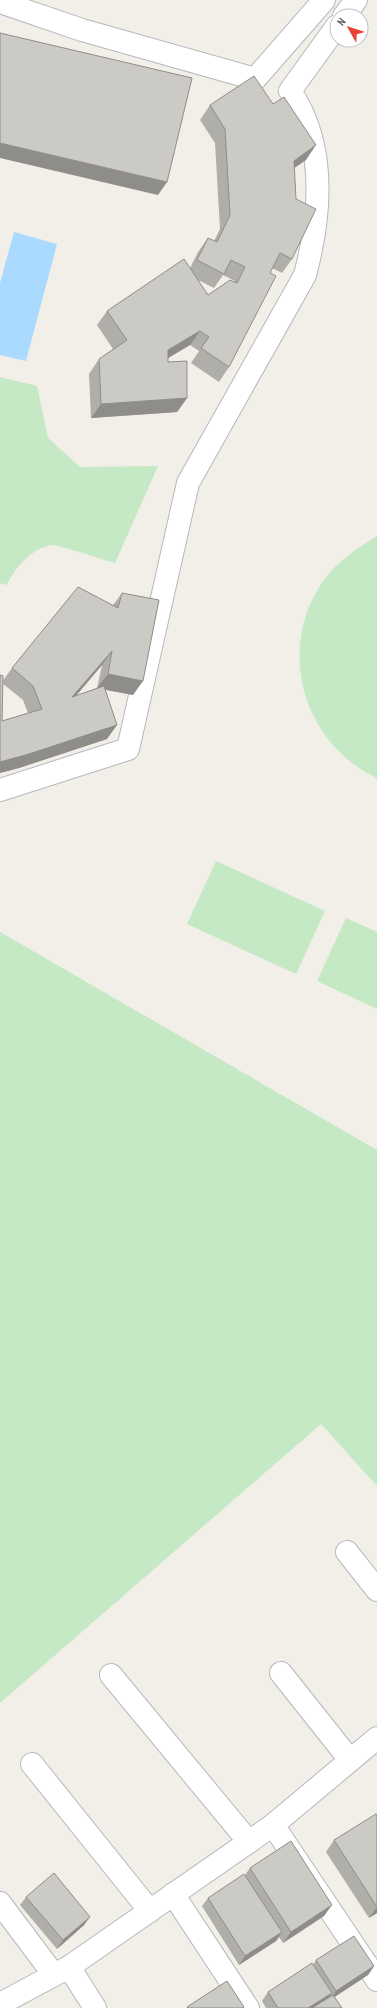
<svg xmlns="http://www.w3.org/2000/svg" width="377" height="2008" font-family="'PT Sans Narrow',sans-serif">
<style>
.green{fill:#c5e8c5}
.water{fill:#aadaff}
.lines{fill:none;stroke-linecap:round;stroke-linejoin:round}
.minor-casing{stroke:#b5b8bc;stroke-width:24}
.tertiary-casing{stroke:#b5b8bc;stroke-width:24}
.minor{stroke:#fff;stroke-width:22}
.tertiary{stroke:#fff;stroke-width:22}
.wall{fill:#afaea9;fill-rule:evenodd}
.shaded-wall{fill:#8f8d8a}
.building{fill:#cccac5;stroke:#8f8d8a}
</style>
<rect width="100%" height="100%" fill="#f1efe8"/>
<g class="green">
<path d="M0,377l37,9 11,52 32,29 78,-1 -43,97c-11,-3 -55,-18 -63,-18 -21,3 -37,23 -45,40l-7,-2z"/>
<path d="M377,536v242c-74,-34 -102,-130 -53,-198 14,-19 33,-32 53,-44z"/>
<path d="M216,861l109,50 -29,63 -109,-50z"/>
<path d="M346,918l31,14v77l-60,-28z"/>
<path d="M0,932l377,218v336l-56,-62 -321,279z"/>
</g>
<path class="water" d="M14,232l43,12 -31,117 -26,-6v-72z"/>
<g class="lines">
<defs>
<g id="minor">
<path d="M0,2l82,28 173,49 69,-79"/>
<path d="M344,16l12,-16"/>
<path d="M0,790l128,-41 60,-266 117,-208c16,-60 22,-130 -15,-184l47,-65"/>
<path d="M347,1552l30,38"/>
<path d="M281,1673l69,87"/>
<path d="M111,1675l138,167"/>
<path d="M32,1764l118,147"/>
<path d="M273,1825l104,155"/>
<path d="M173,1894l75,114"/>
<path d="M0,1903l54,72"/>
<path d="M69,1967l26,41"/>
</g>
<path id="tertiary" d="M0,2004l69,-37 204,-142 104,-87"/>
</defs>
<use href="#minor" class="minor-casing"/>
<use href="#tertiary" class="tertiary-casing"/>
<use href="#minor" class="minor"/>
<use href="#tertiary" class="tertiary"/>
</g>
<g class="wall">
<path d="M210,105l96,55 -12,8 -2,91 -10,14 -10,-5 -43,99 -10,15 -28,-19 8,-12 -9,-6 -22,13v4l19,36 -10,14 -86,6 -2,-44 10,-15 14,-10 -16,-24 10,-14 83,-43 8,-16 10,-14 6,3 6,-12 -5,-86 -15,-23zM223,275l12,6v1l-27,13 -10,-15 16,8z"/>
<path d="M122,593l11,102 -27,-5 1,49 -88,29 -19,5 2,-91 10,-14 101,-63zM102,665l-5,23 -21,8zM2,683l21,17 5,13 -26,8z"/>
<path d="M377,1815v98l-8,5 -43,-66 8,-12z"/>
<path d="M250,1868l74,48 -41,27 -4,-6 -3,4 -37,24 -37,-59 6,-8 37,-23z"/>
<path d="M26,1897l58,28 -27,24 -37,-44z"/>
<path d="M316,1960l58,6 -6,9 -34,22 8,11h-76l-4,-7 6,-9 45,-27z"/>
</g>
<g class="shaded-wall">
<path d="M0,143l167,39 -9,13 -158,-37z"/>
<path d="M316,145l-10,15 -22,15 10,-14z"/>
<path d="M200,331l-10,14 -32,19 10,-14z"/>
<path d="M187,398l-10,14 -86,6 10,-14z"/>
<path d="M112,651l-10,14 -40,47 10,-15z"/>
<path d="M108,674l35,7 -10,14 -36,-7z"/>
<path d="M117,725l-10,14 -88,29 -19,5v-11z"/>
<path d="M332,1905l-8,11 -41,27 8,-11z"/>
<path d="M377,1907v6l-8,5z"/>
<path d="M90,1917l-6,8 -27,24 6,-9z"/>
<path d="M282,1932l-6,9 -37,24 6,-9z"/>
<path d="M374,1966l-6,9 -38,25 6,-9z"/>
<path d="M332,1993l-6,9 -10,6h-8z"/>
</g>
<g class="building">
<path d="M0,33l192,45 -25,104 -167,-39z"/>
<path d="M254,76l19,28 11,-7 32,48 -22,16 2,38 20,10 -24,50 -12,-6 -10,20 6,3 -47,91 -28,-19 8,-11 -9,-6 -32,19v12l19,-1v37l-86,6 -2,-45 28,-19 -20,-29 77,-52 24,36 22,-15 7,3 8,-16 -14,-7 -7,14 -27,-14 11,-22 9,4 13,-27 -5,-86 -15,-24z"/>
<path d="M78,587l40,21 4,-15 37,7 -16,81 -35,-7 4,-23 -40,46 32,-11 13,39 -88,29 -29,8v-87l3,1 -1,45 40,-12 -9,-23 -21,-18z"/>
<path d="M376,1814l1,1v92l-43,-67z"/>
<path d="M291,1841l41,64 -41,27 -41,-64z"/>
<path d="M54,1873l36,44 -27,23 -37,-43z"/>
<path d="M244,1874l38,58 -37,24 -37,-58z"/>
<path d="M354,1936l20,30 -38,25 -20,-31z"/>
<path d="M312,1963l20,30 -24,15h-30l-10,-16z"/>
<path d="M227,1981l17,26 -1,1h-55l-1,-1z"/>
<path d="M333,1995l9,13h-30z"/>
</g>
<g transform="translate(349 28) rotate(309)"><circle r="19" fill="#ffffff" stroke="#bfc1c3"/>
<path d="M0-3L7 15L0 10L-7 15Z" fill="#ea4335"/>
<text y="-6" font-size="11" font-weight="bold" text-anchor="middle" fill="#5f6368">N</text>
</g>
</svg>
